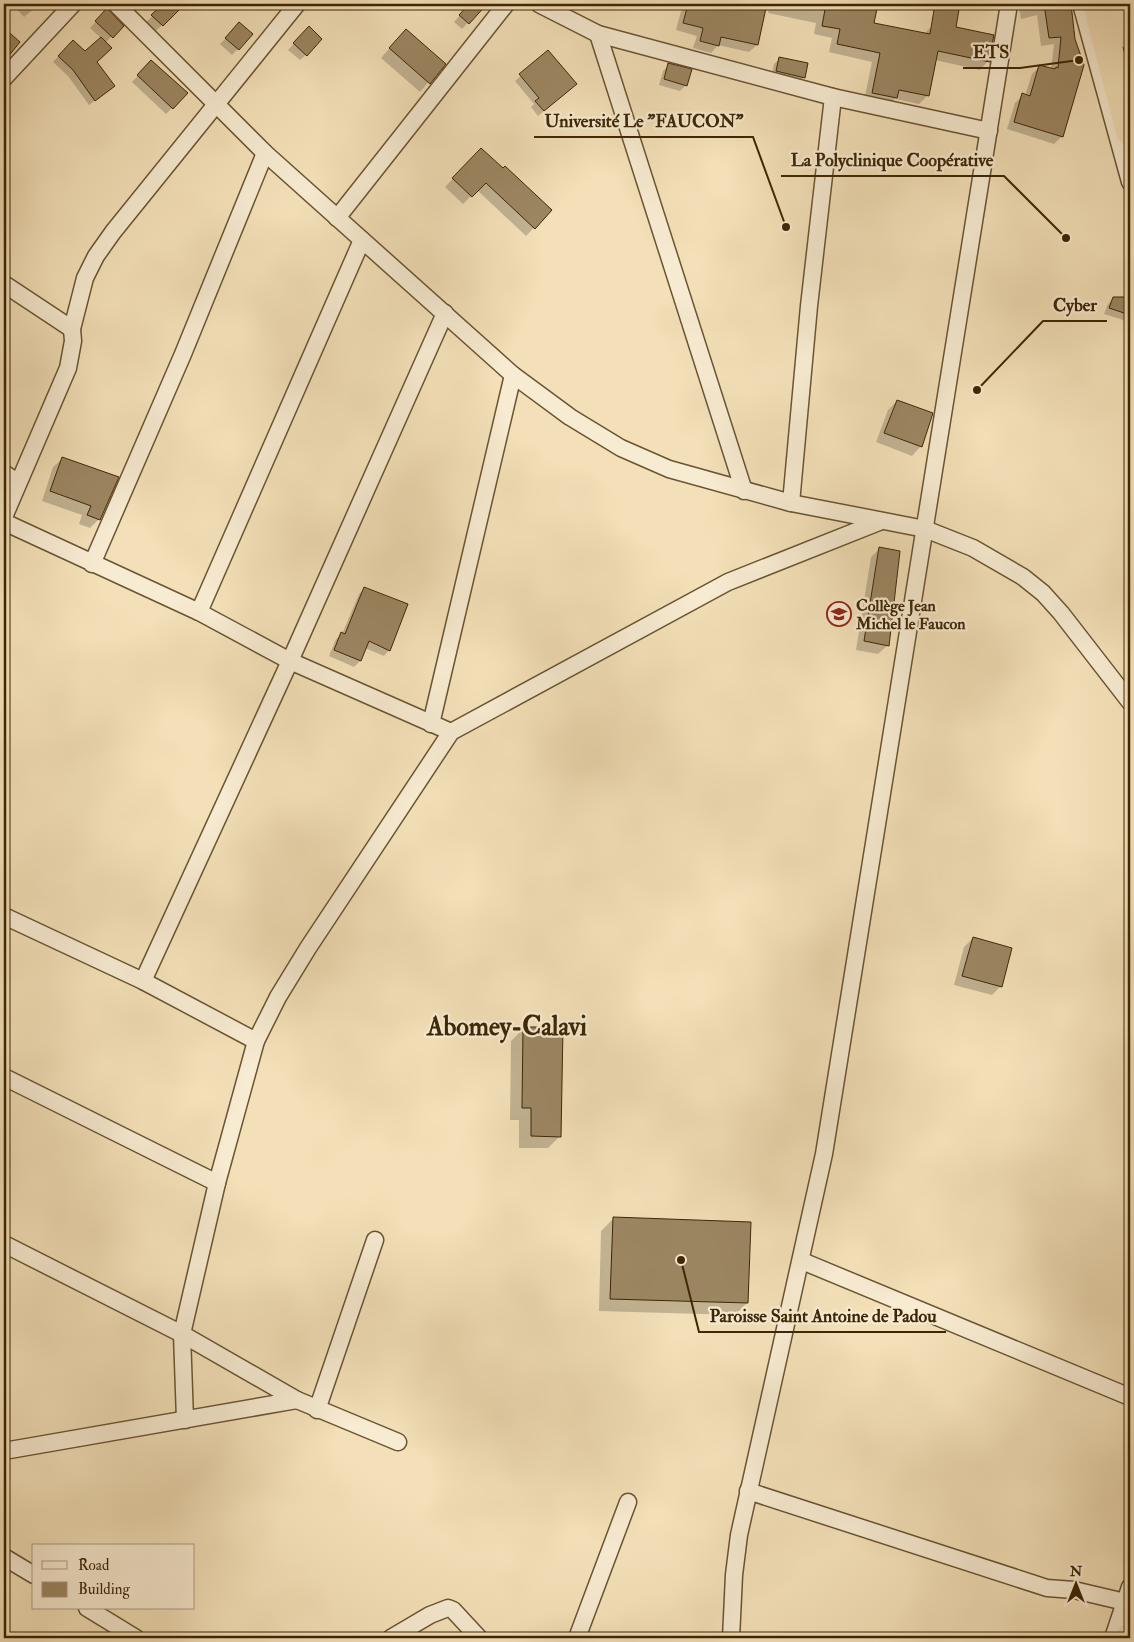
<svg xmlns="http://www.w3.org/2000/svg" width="1134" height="1642" font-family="'IM FELL Double Pica',serif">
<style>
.shadow{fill:#0003}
.building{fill:#9c8763;stroke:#3d2606}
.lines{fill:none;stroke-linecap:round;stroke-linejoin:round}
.street-casing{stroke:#6a5432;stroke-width:19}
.highway-casing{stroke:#3d2606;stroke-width:30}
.street{stroke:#f7ebd1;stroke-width:16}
.highway{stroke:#f3e0b8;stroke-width:28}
.labels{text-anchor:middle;stroke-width:4.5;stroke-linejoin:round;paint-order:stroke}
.poi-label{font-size:16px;font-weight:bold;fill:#3d2606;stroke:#f7ebd1;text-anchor:start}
.town-label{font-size:26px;font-weight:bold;fill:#3d2606;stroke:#f7ebd1}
.leader{fill:none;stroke:#3d2606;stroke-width:2}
.callout-dot{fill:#3d2606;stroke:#f7ebd1;stroke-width:2}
.callout-label{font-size:18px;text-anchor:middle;font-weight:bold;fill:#3d2606;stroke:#f7ebd1;stroke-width:4.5;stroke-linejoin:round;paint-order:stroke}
</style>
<rect width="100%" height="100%" fill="#f3e0b8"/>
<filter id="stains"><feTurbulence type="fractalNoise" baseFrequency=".004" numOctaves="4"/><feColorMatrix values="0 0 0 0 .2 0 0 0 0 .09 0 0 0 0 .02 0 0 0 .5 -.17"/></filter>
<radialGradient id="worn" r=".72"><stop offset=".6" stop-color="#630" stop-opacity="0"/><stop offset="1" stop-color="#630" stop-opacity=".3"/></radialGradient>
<g class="shadow">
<path d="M12,4h28l-16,13z"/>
<path d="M165,4h18l-29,29 -10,-9z"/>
<path d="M470,4l14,1 -22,24 -8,-7z"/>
<path d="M683,4h58l24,5 -8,36 -8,7 -31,-7 -7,8 -18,-5 4,-12 -21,-6z"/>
<path d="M770,4h106l-4,20 52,10 7,-7 60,18 -5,5 2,11 -8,9 -45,-10 -7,35 -9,9 -24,-5 -8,7 -23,-5 8,-39 -43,-10 3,-14 -18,-4 2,-11 -48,-10z"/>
<path d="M1018,4h51l5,35 -12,97 -8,8 -47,-15 8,-26 8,-8 2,1 7,-22 8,-8 11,4 3,-26 -13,2 -4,-31 -16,4z"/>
<path d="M107,10l15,16 -17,17 -9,19 18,24 -25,19 -21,-29 -15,-14 20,-21 12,12 16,-15 -11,-10z"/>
<path d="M234,30l4,19 -6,6 -12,-11z"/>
<path d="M303,34l3,21 -6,5 -12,-10z"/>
<path d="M397,40l47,24 -24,28 -39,-34z"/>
<path d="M548,52l22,37 -32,27 -7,-9 3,-3 -19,-23z"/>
<path d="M780,58l24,19 -6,6 -27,-6 3,-13z"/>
<path d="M151,62l36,31 -21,21 -34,-32z"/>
<path d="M669,65l17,20 -6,6 -21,-6 4,-14z"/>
<path d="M481,149l70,61 -25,26 -49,-46 -14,14 -18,-17z"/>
<path d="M1114,298h16v24l-26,-8 4,-10z"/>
<path d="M897,401l24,45 -9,10 -36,-14 12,-32z"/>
<path d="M63,458l36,61 -9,9 -11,-4 3,-9 -40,-14 11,-34z"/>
<path d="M880,548l8,97 -10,9 -22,-4 15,-93z"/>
<path d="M365,588l24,62 -5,6 -19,-8 -5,13 -6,6 -25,-11 7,-17 6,-5 17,-40z"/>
<path d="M973,938l28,48 -9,9 -38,-10 10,-38z"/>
<path d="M524,1028l36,108 -12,12h-29v-28h-9l1,-79z"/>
<path d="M614,1218l133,85 -12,12 -136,-4 2,-80z"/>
</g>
<g class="building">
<path d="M163,4h22l-22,22 -12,-11z"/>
<path d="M469,4h18l-18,20 -10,-9z"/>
<path d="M688,4h59l19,4 -8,37 -37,-8 -2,9 -19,-5 3,-13 -20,-5z"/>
<path d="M826,4h52l-4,19 56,11 5,-30h25l-4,23 38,8 -2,10 -11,2 10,3 -1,12 -52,-11 -9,45 -30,-6 -2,8 -25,-5 8,-40 -43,-9 3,-15 -18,-3z"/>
<path d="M1044,4h18l2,4v-4h7l4,35 9,26 -21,72 -49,-15 8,-29 8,3 9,-31 16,4 1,-2 2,1 3,-31 -12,1z"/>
<path d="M107,8l17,18 -11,12 -18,-17z"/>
<path d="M239,22l14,12 -14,16 -14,-12z"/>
<path d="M309,26l13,13 -15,17 -14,-13z"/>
<path d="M4,28l16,14 -16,20z"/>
<path d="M406,29l40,35 -16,20 -41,-36z"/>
<path d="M101,37l11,11 -15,14 18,24 -20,15 -22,-31 -15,-14 15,-16 12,11z"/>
<path d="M548,50l29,34 -33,27 -9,-10 4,-3 -20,-24z"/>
<path d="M779,57l29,6 -3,15 -29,-7z"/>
<path d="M151,60l37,33 -15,16 -36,-34z"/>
<path d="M668,63l24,6 -5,17 -23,-7z"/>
<path d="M481,148l22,20 2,-2 47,44 -17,19 -49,-46 -14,14 -20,-19z"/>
<path d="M1113,297h17v18l-21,-7z"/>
<path d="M897,400l36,13 -11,34 -38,-14z"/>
<path d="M62,457l57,20 -19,43 -13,-5 4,-9 -41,-15z"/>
<path d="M879,547l21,4 -11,95 -25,-5z"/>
<path d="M364,587l44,17 -18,47 -21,-10 -8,20 -27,-11 7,-18 4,2z"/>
<path d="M973,937l39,11 -10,39 -40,-11z"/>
<path d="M523,1027h40l-2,110 -30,-1v-28h-9z"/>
<path d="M613,1217l138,5 -3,81 -138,-4z"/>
</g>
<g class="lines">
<defs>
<g id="street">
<path d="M116,4l149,149 248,222 57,42 51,31 48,21 122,34 134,26 48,19 50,29 20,16 18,20 69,89"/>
<path d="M539,4l59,30 235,63 156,34"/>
<path d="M1081,4l49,178"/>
<path d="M598,34l146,457"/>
<path d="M4,78l69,-74"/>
<path d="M337,218l169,-214"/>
<path d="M4,284l68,45"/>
<path d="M4,473l13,9"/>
<path d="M791,503l18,-197 24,-209"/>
<path d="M4,517l64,-149 5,-27 -1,-12 13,-51 11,-22 17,-24 184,-228"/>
<path d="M4,522l195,90 91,49 161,71"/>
<path d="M92,564l91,-210 82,-201"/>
<path d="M199,612l163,-372"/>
<path d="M431,724l82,-349"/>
<path d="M4,916l139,65 113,60"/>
<path d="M143,981l147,-320 155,-348"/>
<path d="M4,1077l213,106"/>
<path d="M4,1244l178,90 115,66 101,42"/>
<path d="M802,1261l328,136"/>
<path d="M317,1410l58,-170"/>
<path d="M185,1420l-3,-86 35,-151 39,-142 22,-44 30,-49 143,-216 277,-150 151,-60"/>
<path d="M4,1451l293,-51"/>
<path d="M748,1491l299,97 27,2 51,12"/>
<path d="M4,1557l30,18"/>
<path d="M87,1608l49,30"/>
<path d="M391,1638l39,-23 18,-7 5,2 26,28"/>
<path d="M577,1638l51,-136"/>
<path d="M731,1638l3,-63 5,-40 85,-381 185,-1150"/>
<path d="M1113,1638l17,-51"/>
</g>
<g id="highway">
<path d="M1097,4l33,128"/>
<path d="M1122,4l8,31"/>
<path d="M1130,1638v-1"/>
</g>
</defs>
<use href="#street" class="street-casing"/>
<use href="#highway" class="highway-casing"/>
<use href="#street" class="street"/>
<use href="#highway" class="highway"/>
</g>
<defs>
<symbol id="school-ring" viewBox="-11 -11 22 22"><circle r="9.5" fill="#f7ebd1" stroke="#8f2418" stroke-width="1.5"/><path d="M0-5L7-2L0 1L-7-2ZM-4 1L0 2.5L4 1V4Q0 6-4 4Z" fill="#8f2418"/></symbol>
</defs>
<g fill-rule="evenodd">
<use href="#school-ring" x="825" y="600" width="28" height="28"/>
</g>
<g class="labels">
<g class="poi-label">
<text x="856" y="611">Collège Jean<tspan x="856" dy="18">Michel le Faucon</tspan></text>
</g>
<g class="town-label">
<text x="507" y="1035">Abomey-Calavi</text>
</g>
</g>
<path class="leader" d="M1079 60L1020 68H963M786 227L753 137H534M1066 238L1004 176H781M977 390L1043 321H1107M681 1260L699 1332H946"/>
<g class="callout-dot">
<circle cx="1079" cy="60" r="5"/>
<circle cx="786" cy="227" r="5"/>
<circle cx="1066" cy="238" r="5"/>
<circle cx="977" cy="390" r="5"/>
<circle cx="681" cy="1260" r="5"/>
</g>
<g class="callout-label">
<text x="991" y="58">ETS</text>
<text x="644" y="127">Université Le "FAUCON"</text>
<text x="892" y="166">La Polyclinique Coopérative</text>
<text x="1075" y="311">Cyber</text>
<text x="823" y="1322">Paroisse Saint Antoine de Padou</text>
</g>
<rect width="1134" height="1642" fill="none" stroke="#f3e0b8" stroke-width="20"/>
<rect x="5" y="5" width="1124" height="1632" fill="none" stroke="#3d2606" stroke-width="2.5"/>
<rect x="10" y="10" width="1114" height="1622" fill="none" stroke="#3d2606"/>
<rect x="32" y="1544" width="162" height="65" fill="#f7ebd1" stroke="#ad9c80"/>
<rect x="42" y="1561" width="25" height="8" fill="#f7ebd1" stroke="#ad9c80"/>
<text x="78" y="1570" font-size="15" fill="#3d2606">Road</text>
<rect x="42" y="1582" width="25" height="15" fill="#9c8763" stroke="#ad9c80"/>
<text x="78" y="1594" font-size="15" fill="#3d2606">Building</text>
<g transform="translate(1076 1584)" stroke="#f7ebd1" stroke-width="4" paint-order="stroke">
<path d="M0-4L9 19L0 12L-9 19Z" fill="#3d2606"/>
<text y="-8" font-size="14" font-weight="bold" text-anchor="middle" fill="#3d2606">N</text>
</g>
<rect width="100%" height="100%" filter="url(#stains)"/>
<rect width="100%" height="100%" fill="url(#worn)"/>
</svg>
